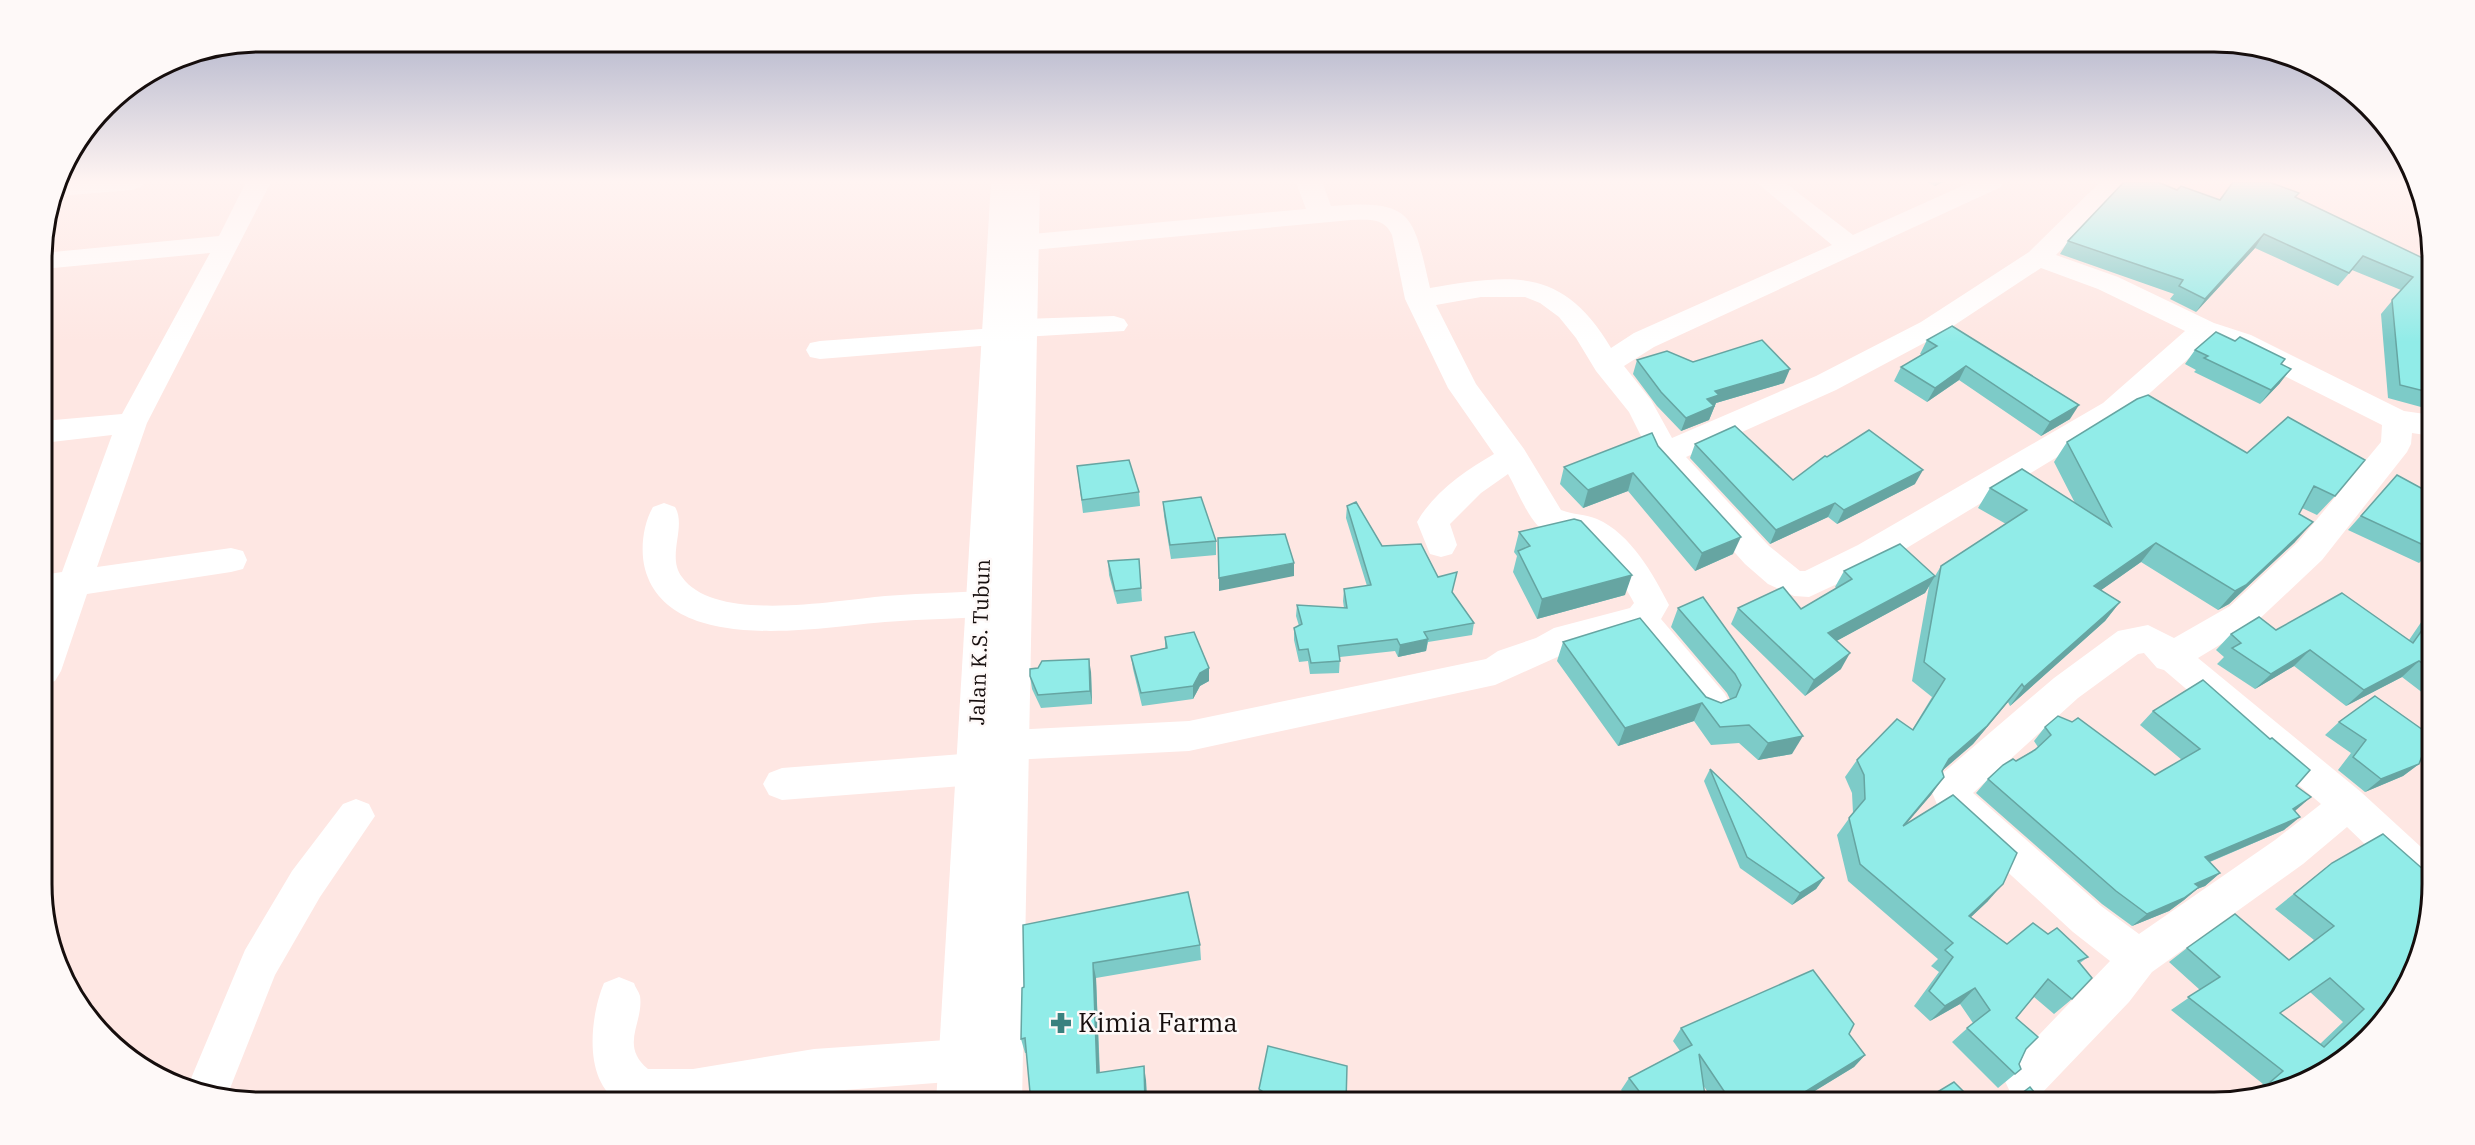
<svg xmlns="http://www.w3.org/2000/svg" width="2475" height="1145" font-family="'IBM Plex Serif',serif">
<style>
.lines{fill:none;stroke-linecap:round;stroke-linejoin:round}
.minor{fill:#fff;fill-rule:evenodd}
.highway{fill:#fff;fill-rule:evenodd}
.wall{fill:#7dcbc8;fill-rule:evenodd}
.shaded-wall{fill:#66a5a2}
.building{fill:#91ece8;stroke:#66a5a2;stroke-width:1.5;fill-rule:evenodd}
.labels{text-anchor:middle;stroke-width:5;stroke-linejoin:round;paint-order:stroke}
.street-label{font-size:21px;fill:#160e0d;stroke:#fef9f8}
.near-poi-label{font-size:26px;fill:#160e0d;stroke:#fef9f8;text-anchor:start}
.rim{fill:none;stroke:#160e0d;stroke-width:3}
</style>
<rect width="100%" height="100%" fill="#fee7e3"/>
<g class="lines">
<g class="minor">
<path d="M60,182h84l-3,5 -9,3 -74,6z"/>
<path d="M246,182h25l-124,241 -50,144 134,-19 12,3 4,9 -4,9 -12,3 -144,22 -26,77 -6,10 -12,4v-62l9,-23 -9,1v-26l19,-3 50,-137 -69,8v-22l79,-7 88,-161 -167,16v-16l176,-17z"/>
<path d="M1296,182h26l9,24c82,-7 82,8 99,82 84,-14 133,-21 181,60l23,-15 198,-88 -76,-63h28l69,53 118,-53h33l-3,5 -347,160 -30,19 27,34 21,38 144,-62 105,-54 108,-70 71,-70h26l-70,73 62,22 96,46 37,12 153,76 28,4v21l-20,-3 -1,11 -4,8 -85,108 -68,64 -56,34 163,134 72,66 -3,42 -11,-4 -72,-69 -44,37 -151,108 -23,30 -88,92 -15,7 -15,-7 -7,-15 7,-15 99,-103 -37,-29 -134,-123 -8,-19 6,-12 117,-100 64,-47 30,-6 26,13 56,-32 68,-64 83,-100 1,-17 -151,-76 -23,-8 -85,76 -241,146 -73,34 -15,-1 -26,-12 -23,-20 -91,-102 -25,-50 -33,-41 -20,-33 -17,-21 -19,-14 -15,-6h-44l-45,8 40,79 48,65 37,61c12,5 25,4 36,9 34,15 56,55 72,86l-8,14 64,75 5,10 -5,10 -13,5 -13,-5 -65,-80 -59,15 -80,36 -306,66 -180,9 -13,-4 -5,-11 5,-11 13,-4 180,-9 297,-62 12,-8 38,-13 18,-10 76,-20 4,-5c-9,-18 -36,-59 -57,-64 -12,-4 -29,-3 -39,-13 -12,-13 -21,-36 -30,-52l-27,19 -31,31 7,21 -5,9 -11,3 -11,-3 -13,-32c16,-29 49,-52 77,-68l-46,-66 -43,-89 -13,-64c-8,-18 -24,-15 -41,-15l-351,33 -9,-2 -4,-6 4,-6 9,-2 306,-28zM2041,268l57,21 87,42 -82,72 -245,142 -53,26h-5l-31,-25 -83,-89 150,-67 105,-56zM2144,653l13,15 7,2 157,134 -46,36 -136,94 -38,-28 -128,-113 105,-95 60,-44z"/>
<path d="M1114,316l10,3 4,6 -4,6 -101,6 -10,-3 -4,-6 4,-6 10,-3z"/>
<path d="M995,328l10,2 4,7 -4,7 -185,15 -10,-2 -4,-7 4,-7 10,-2z"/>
<path d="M664,503l11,4c12,20 -9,49 7,70 33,47 155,23 203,19 41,-3 83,-4 124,-6l12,4 5,9 -5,9 -12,4c-41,2 -83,3 -124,6 -64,5 -216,35 -240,-53 -5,-19 -2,-45 8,-62z"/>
<path d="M975,753l13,5 6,11 -6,11 -13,5 -193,15 -13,-5 -6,-11 6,-11 13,-5z"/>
<path d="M356,799l13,5 6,12 -55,81 -45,78 -48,121 -40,-8 58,-138 47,-79 51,-67z"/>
<path d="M619,977l15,6c1,4 5,9 6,13 4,27 -21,49 8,73h45l121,-20 147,-10 15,6 6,15 -6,15 -15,6 -129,10 -77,12h-133c-40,-19 -32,-87 -18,-120z"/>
</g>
<path class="highway" d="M991,182h49l-18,921h-86z"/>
</g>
<g class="wall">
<path d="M1927,182h16l-8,4z"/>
<path d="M2177,190l43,10 79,-7 -3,4 132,64 3,-11 1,160 -44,-12 -7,-84 20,-24 -49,-20 -14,16 -83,-38 -59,64 -26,-13 4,-5 -114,-40 8,-13z"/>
<path d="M1927,340l143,79 -29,17 -82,-56 -32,22 -33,-21 7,-14 21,-12 -2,-1z"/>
<path d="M2195,350l86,14 -1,19 -20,21 -66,-32 2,-2 -11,-6z"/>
<path d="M1637,360l56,2 91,21 -68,20 -7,17 -28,11 -24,-25 -24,-32z"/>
<path d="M2067,442l180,11 88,43 -18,19 -15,-7 -3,6 -4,28 -66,62 -11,6 -77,-48 -40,28 19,12 -15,19 -95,85 -2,-4 -35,42 -30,26 -12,25 -25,28 82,78 -17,16 36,27 41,-10 40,23 -8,6 -8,36 -18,15 -20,-17 -18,21 10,31 -11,25 -17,14 -46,-46 21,-19 -13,-19 -30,17 -16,-15 25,-34 -8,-6 7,-7 -90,-78 -11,-46 16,-22 -1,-20 -7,-16 12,-17 55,-30 20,-33 -20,-16 17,-95 -4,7 -89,48 5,28 -36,27 -74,-72 7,-16 63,1 35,-21 -1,-1 9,-16 91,5 6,-10 65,-42 -28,-16 12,-20 85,15 -21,-41z"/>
<path d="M1695,444l98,36 34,-23 88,27 -78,40 -9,-7 -58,27 -80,-86z"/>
<path d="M1658,446l75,108 -38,17 -67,-80 -45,17 -23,-24 4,-17z"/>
<path d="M1077,466l62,26 1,14 -57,7z"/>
<path d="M2397,475l35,19v61l-3,-2 -10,10 -71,-33z"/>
<path d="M1163,502l53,39v14l-45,4 -7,-43z"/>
<path d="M1347,506l35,40 56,31 15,16 21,30 -2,12 -44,7 -2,9 -28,6 -3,-6 -55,6 -1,16 -29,1 -2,-13 -9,1 -5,-22v-12l5,-2 -3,-10 1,-11 47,3 -1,-7 1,-12 23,-3 -21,-68z"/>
<path d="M1519,532l106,63 -88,24 -24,-47 4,-16 -3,-4z"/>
<path d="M1139,559l3,42 -25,3 -8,-29 -1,-14z"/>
<path d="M1703,597l89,157 -34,6 -19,-17 -28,2 -17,-24 -76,25 -61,-85 6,-19 158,61 9,-4 -3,-6 -56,-66 7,-19z"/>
<path d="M2432,611v89l-30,-23 -56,29 -52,-40 -39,23 -38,-25 7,-7 -8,-7 15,-16 45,-4 133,10 15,-22z"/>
<path d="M1165,637l44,44 -9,5 -7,13 -51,7 -9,-37 -2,-13 34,-8z"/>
<path d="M1091,672l1,32 -51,4 -9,-19 -2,-13z"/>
<path d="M2153,711l143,75 -1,25 -11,19 -74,32 10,11 -15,13 -8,3 -13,11 -15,11 -37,15 -30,-22 -126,-111 12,-14 50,-32 -4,-6 11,-14 110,48 27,-15 -42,-35z"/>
<path d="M2339,722l80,42 -16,12 -38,16 -27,-22 13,-17 -26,-18z"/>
<path d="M1710,769l114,109 -8,11 -24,16 -52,-37 -36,-87z"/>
<path d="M2332,863l84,105 -131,123 -41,8 19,-15 -92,-74 29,-20 -31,-28 18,-14 101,12 26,-20 -39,-31zM2310,992l33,30 -23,22 -40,-31z"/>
<path d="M1023,925l177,20 1,15 -105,18 4,95 46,7 1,23h-116l-4,-50h-2l-4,-14 3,-52z"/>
<path d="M1681,1028l168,6 16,21 -11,12 -59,36h-80l-12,-18 3,18h-75l-10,-13 8,-12 51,-27 -7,-10z"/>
<path d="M1259,1089l87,14h-84l-4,-3z"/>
</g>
<g class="shaded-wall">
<path d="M1937,182h6l-8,4z"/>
<path d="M2264,234l-9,14 -59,64 9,-13z"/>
<path d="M1966,366l-7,14 -32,22 8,-14z"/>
<path d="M1790,369l-6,14 -68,20 -7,17 -28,11 5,-13 29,-27z"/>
<path d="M2291,369l-11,14 -20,21 11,-14z"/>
<path d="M2079,405l-9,14 -29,17 9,-14z"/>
<path d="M1923,470l-8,14 -78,40 7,-14z"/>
<path d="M1633,473l-5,18 -45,17 5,-18z"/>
<path d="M1835,503l-7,14 -58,27 6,-14z"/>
<path d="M2313,522l-18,20 -66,62 -11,6 17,-19z"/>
<path d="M1741,537l-8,17 -38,17 7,-18z"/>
<path d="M2156,543l-15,19 -61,43 14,-19z"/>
<path d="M1294,563v13l-75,15v-13z"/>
<path d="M1632,575l-7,20 -88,24 5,-20z"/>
<path d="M1935,576l-10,17 -105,57 8,-17z"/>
<path d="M2120,602l-15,19 -95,85 14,-19z"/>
<path d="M1428,639l-2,12 -28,6 2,-12z"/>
<path d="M2310,650l-16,16 -39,23 16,-15z"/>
<path d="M1850,653l-9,16 -36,27 9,-16z"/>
<path d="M1089,659l2,13 1,32 -2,-13z"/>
<path d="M2419,661l-17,16 -56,29 18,-16z"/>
<path d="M1209,668v13l-9,5 -7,13v-13l7,-13z"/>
<path d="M2022,684l-14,18 -35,42 -37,32 13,-17z"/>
<path d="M1702,703l-8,18 -76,25 7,-18z"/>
<path d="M1803,736l-11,18 -34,6 10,-17z"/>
<path d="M2419,764l-16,12 -38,16 16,-13z"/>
<path d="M1944,777l-13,18 -41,48 13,-17z"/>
<path d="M2311,797l-16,14 -2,-2z"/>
<path d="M2300,817l-16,13 -94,40 15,-13z"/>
<path d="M2220,873l-15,13 -8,3 -13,11 -15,11 -37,15 15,-12 48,-30z"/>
<path d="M1824,878l-8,11 -24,16 8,-12z"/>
<path d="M2003,884l-15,17 -33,31 14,-16z"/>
<path d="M1093,963l3,15 4,109 -3,-14z"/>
<path d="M1975,988l-15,16 -30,17 15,-15z"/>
<path d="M1865,1055l-11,12 -59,36h-8z"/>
<path d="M1144,1066l2,14 1,23h-2z"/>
</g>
<g class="building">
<path d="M2124,182h34l19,8 4,-4 39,14 13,-18h36l30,11 -4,4 136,65 1,131 -32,-8 -8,-85 21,-23 -50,-21 -14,17 -85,-39 -59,65 -26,-13 4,-6 -115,-39z"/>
<path d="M1952,326l127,79 -29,17 -84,-56 -31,22 -34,-21 36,-21 -10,-6z"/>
<path d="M2216,332l19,9 5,-4 45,22 -4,5 10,5 -20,21 -67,-32 4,-2 -13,-6z"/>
<path d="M1762,340l28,29 -75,22 4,4 -12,4 7,7 -28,12 -25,-26 -24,-32 30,-9 26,11z"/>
<path d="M2148,395l99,58 41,-36 77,43 -30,36 -21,-10 -15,28 14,8 -67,63 -11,6 -79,-48 -62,43 26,16 -96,85 -2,-3 -35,42 -38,33 -7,12 2,6 -41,49 50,-31 64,58 -14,31 -34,32 38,28 26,-21 15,11 9,-6 31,29 -10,4 14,17 -20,21 -24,-20 -32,39 22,19 -12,12 -7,15 2,5 -6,5 -48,-46 23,-18 -15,-22 -30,18 -16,-15 24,-34 -8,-7 8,-7 -93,-79 -11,-46 16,-19 -1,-24 -7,-15 40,-41 16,11 32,-51 -21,-17 17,-96 86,-56 -37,-22 32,-19 89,57 -44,-84 70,-43z"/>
<path d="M1735,426l58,54 32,-24 2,1 42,-27 54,40 -79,40 -9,-7 -59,27 -81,-86z"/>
<path d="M1652,433l6,13 83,91 -39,16 -69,-80 -45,17 -24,-23z"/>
<path d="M1129,460l10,32 -57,8 -5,-34z"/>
<path d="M2397,475l35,19v55l-71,-33z"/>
<path d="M1201,497l15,44 -46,4 -7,-43z"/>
<path d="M1356,502l26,44 39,-2 17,33 19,-5 -5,20 22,31 -50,9 4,7 -28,6 -3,-6 -59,7 2,15 -29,2 -3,-14 -9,1 -5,-22 8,-4 -5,-19 50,3 -3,-19 27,-4 -24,-79z"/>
<path d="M1574,519l7,2 51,54 -90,24 -24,-48 12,-5 -11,-14z"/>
<path d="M1285,534l9,29 -75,15 -1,-40z"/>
<path d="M1900,544l35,32 -107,57 22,20 -36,27 -76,-72 45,-21 18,22 51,-30 -8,-8z"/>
<path d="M1139,559l2,29 -26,3 -7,-30z"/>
<path d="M2342,593l71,50 19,-27v54l-13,-9 -55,29 -54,-40 -39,24 -39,-26 9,-5 -10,-9 28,-17 17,13z"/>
<path d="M1703,597l100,139 -35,7 -19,-18 -29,2 -18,-24 -77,25 -62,-86 77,-24 66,79 15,6 15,-6 5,-12 -6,-11 -57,-66z"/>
<path d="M1194,632l15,36 -9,5 -7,13 -52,7 -10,-37 36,-8 -2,-11z"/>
<path d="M1089,659l1,32 -52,4 -8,-19v-7l8,-1 4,-7z"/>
<path d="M2203,680l67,59 2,-1 38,32 -14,16 15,11 -18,12 7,8 -95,40 15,16 -25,11 4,3 -15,11 -37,16 -31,-23 -128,-112 15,-14 10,-6 3,2 19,-11 16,-15 -6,-8 13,-11 14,6 6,-4 77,57 45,-26 -47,-38z"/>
<path d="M2375,696l55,39 -11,29 -38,15 -28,-22 13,-17 -27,-18z"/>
<path d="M1710,769l114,109 -24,15 -53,-36z"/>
<path d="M2383,834l50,44v7l-17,83 -37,60 -43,38 -51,25 -20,4 1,-1 -5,-4 22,-19 -95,-74 32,-20 -33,-29 48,-34 54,46 45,-34 -40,-32 38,-31zM2330,978l34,31 -40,38 -44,-34z"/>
<path d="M1188,892l12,53 -107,18 4,110 47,-7 1,37h-114l-6,-65 -4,1 1,-51 2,-1 -1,-62z"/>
<path d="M1813,970l41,54 -5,10 16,21 -78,48h-55l-33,-49 7,49h-58l-19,-25 63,-33 -11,-17z"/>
<path d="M1268,1046l79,20 -1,37h-76l1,-6 -12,-8z"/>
<path d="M1954,1082l21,21h-56z"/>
<path d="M2030,1087l13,16h-34z"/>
<path d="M1577,1095l5,8h-22z"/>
</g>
<linearGradient id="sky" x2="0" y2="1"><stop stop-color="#a7acc6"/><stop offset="0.53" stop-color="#fff4f2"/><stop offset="1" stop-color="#fff4f2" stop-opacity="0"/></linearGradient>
<rect width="2475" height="342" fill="url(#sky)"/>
<defs>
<symbol id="pharmacy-bare" viewBox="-9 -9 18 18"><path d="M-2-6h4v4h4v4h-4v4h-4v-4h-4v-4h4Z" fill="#39817f" stroke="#fef9f8" stroke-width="2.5" paint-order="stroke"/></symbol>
</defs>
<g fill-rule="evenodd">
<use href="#pharmacy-bare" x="1046" y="1008" width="30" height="30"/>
</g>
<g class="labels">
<g class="street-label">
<text transform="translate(980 642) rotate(-88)" y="7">Jalan K.S. Tubun</text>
</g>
<g class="near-poi-label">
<text x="1078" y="1032">Kimia Farma</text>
</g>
</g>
<path d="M0 0H2475V1145H0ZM260 52H2214A208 208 0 0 1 2422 260V884A208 208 0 0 1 2214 1092H260A208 208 0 0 1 52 884V260A208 208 0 0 1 260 52Z" fill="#fef9f8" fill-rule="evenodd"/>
<path class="rim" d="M260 52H2214A208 208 0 0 1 2422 260V884A208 208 0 0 1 2214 1092H260A208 208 0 0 1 52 884V260A208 208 0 0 1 260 52Z"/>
</svg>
